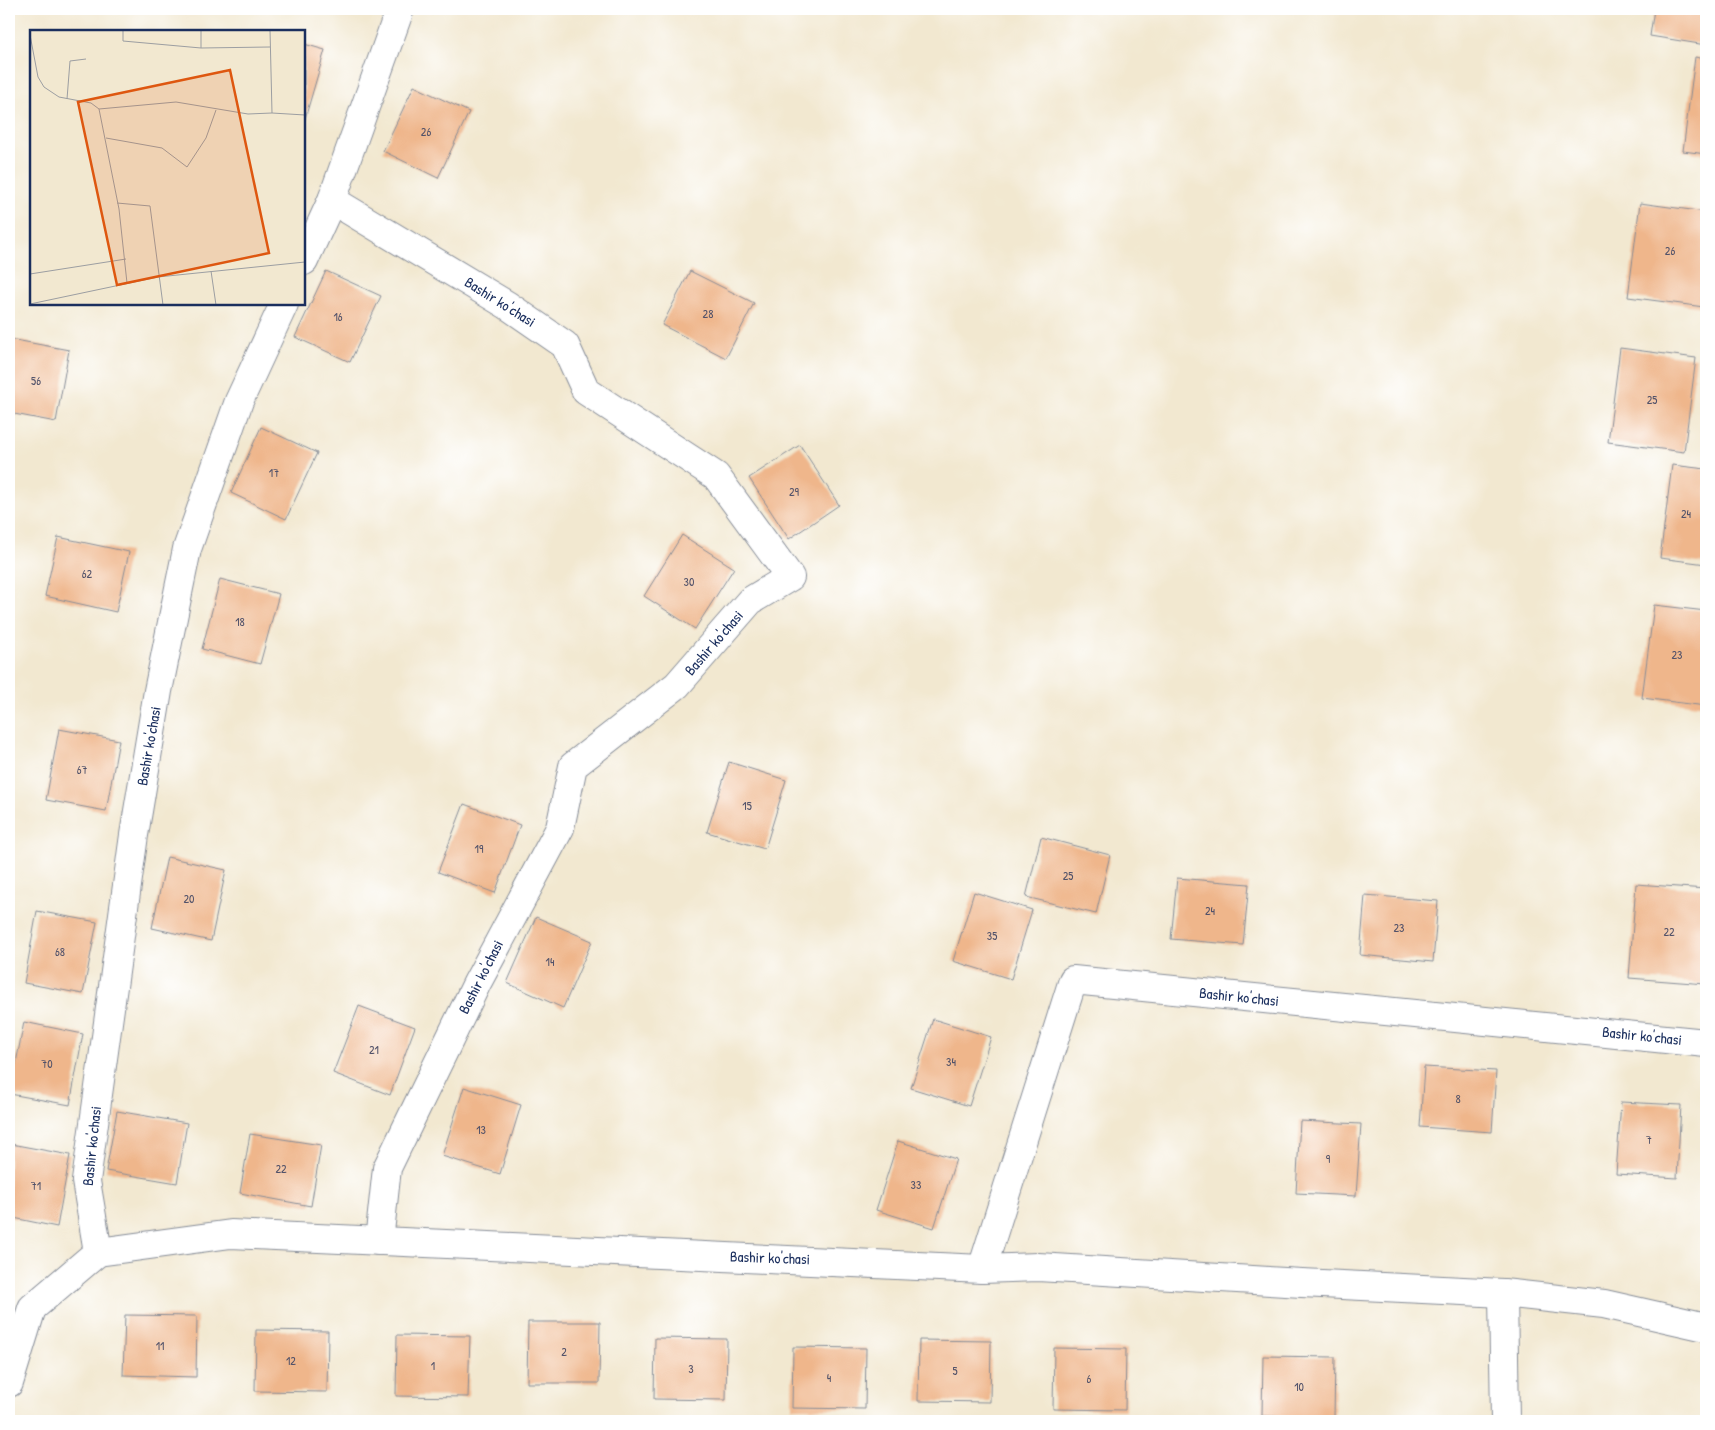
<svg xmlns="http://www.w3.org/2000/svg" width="1715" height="1430" font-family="'Patrick Hand',sans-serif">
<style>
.building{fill:#efb68b}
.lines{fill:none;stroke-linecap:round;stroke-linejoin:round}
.minor-casing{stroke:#868c97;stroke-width:30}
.minor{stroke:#fff;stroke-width:28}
.labels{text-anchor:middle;stroke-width:4.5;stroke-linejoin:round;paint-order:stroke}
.number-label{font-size:12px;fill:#505169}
.street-label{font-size:15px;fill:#1b2f5e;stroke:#fff}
.inset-road{fill:none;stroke:#9c9ea2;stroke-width:1}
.view{fill:#de5710;fill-opacity:0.15;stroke:#de5710;stroke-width:2.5}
.inset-edge{fill:none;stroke:#1b2f5e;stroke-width:2.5}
</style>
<rect width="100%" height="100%" fill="#fff"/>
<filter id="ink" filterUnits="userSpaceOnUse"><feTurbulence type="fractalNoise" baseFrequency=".02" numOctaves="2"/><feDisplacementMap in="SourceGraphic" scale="10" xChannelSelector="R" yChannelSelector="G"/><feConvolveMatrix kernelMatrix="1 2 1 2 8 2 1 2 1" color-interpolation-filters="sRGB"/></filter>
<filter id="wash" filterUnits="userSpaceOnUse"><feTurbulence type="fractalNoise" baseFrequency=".0096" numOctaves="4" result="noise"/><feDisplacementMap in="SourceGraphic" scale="20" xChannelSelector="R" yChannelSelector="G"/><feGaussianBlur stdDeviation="1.12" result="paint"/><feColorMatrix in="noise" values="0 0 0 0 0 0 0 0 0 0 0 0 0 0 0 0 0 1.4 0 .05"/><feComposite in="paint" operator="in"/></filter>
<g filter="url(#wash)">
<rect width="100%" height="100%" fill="#f2e8d0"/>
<g id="blocks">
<g class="building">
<path d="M1654,9h52v36l-56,-9z"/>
<path d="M304,44l21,6 -21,72z"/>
<path d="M1695,57l11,2v95l-23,-3z"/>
<path d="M414,86l55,26 -31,66 -55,-27z"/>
<path d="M1640,203l66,9v78l-2,17 -76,-10z"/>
<path d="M326,271l55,25 -31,66 -55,-25z"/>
<path d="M690,271l64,32 -28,55 -64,-33z"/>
<path d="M10,339l59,11 -13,72 -47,-9z"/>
<path d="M1620,348l76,10 -12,94 -76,-10z"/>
<path d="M261,427l56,26 -31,66 -55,-26z"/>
<path d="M800,445l39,60 -50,34 -40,-61z"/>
<path d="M1672,465l34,4v95l-46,-6z"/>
<path d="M682,535l52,33 -39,61 -51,-33z"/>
<path d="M58,537l71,15 -13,60 -71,-16z"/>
<path d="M220,579l59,15 -19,70 -58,-15z"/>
<path d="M1654,605l52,6v95l-64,-8z"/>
<path d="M59,729l60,11 -13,71 -60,-11z"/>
<path d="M729,762l57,18 -21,69 -58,-17z"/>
<path d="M464,804l56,21 -25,68 -57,-21z"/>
<path d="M1041,837l69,18 -14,59 -70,-17z"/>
<path d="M167,857l59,13 -15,71 -59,-13z"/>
<path d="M1177,878l72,6 -6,61 -72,-6z"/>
<path d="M1636,884l70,5v95l-77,-6z"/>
<path d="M974,892l58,18 -21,69 -58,-18z"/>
<path d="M1365,895l73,6 -5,61 -73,-7z"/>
<path d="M37,911l60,11 -14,72 -59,-11z"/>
<path d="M536,917l56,24 -29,67 -56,-25z"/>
<path d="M359,1006l56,21 -25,68 -57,-22z"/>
<path d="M933,1019l58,18 -22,69 -58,-18z"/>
<path d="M24,1022l59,12 -13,71 -60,-11z"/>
<path d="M1424,1067l72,4 -4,61 -72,-5z"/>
<path d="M464,1087l57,18 -21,69 -58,-18z"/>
<path d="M1621,1102l60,3 -4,73 -61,-4z"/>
<path d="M117,1111l70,12 -10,60 -71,-12z"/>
<path d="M1300,1121l61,3 -5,72 -60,-3z"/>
<path d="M250,1134l71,11 -10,61 -71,-13z"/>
<path d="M898,1141l58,18 -22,69 -58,-18z"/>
<path d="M11,1144l59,11 -13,72 -48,-10v-63z"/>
<path d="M125,1315l72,1 -1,61 -73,-2z"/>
<path d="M528,1322h72l-1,61h-72z"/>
<path d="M256,1330l72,1 -1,61 -72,-1z"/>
<path d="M397,1335l73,1 -2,61 -72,-1z"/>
<path d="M655,1338l72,1 -1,61 -72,-1z"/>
<path d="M919,1340l72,1 -1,61 -72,-1z"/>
<path d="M793,1347l73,1 -1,61 -73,-1z"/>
<path d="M1054,1348l72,1 -1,61 -72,-1z"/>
<path d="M1263,1356l72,1 -1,61 -72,-2z"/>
</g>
</g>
</g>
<g filter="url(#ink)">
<use href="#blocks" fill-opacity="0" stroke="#868c97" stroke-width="1"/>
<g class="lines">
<defs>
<g id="minor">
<path d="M332,200l175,105 58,40 21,46 130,85 74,101 -40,24 -73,84 -104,81 -13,62 -83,155 -90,185 -8,73"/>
<path d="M304,261l28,-61 68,-191"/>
<path d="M98,1252l133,-18 751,35 56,-2 264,16 201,10 101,11 102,23"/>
<path d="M98,1252l-12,-71 48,-346 24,-144 29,-142 52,-148 45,-97"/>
<path d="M982,1269l91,-289 633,63"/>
<path d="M1503,1293l2,128"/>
<path d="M9,1383l23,-75 66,-56"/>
</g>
</defs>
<use href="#minor" class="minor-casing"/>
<use href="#minor" class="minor"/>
</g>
</g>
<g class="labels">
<g class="number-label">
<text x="426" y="136">26</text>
<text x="1670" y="255">26</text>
<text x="708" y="318">28</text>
<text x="338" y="321">16</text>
<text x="36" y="385">56</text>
<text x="1652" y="404">25</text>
<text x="274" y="477">17</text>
<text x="794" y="496">29</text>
<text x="1686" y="518">24</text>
<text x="87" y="578">62</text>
<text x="689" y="586">30</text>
<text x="240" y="626">18</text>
<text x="1677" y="659">23</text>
<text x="82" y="774">67</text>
<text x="747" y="810">15</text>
<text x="479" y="853">19</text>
<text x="1068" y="880">25</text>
<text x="189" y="903">20</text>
<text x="1210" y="915">24</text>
<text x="1399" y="932">23</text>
<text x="1669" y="936">22</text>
<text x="992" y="940">35</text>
<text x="60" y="956">68</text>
<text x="550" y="966">14</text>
<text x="374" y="1054">21</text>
<text x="951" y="1066">34</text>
<text x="47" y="1068">70</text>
<text x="1458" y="1103">8</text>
<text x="481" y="1134">13</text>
<text x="1649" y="1144">7</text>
<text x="1328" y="1163">9</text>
<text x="281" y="1173">22</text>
<text x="916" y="1189">33</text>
<text x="36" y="1190">71</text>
<text x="160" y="1350">11</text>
<text x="564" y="1356">2</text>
<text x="291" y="1365">12</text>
<text x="433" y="1370">1</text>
<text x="691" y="1373">3</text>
<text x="955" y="1375">5</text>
<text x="829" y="1382">4</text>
<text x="1089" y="1383">6</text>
<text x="1299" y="1391">10</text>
</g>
<g class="street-label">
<text transform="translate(500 302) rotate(32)" y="5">Bashir ko'chasi</text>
<text transform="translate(714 643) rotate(-49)" y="5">Bashir ko'chasi</text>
<text transform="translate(149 746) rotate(-80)" y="5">Bashir ko'chasi</text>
<text transform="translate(481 977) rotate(-63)" y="5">Bashir ko'chasi</text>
<text transform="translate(1239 997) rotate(6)" y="5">Bashir ko'chasi</text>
<text transform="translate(1642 1036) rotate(6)" y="5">Bashir ko'chasi</text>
<text transform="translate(92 1146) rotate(-84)" y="5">Bashir ko'chasi</text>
<text transform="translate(770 1258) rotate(2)" y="5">Bashir ko'chasi</text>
</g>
</g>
<g transform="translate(30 30)">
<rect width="275" height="275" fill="#f2e8d0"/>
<path class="inset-road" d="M93,0v11l78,7 69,-1M171,0v18M240,0l2,83 33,2M0,5l8,42 6,10 15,10 32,6 8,6M37,69l3,-38 16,-2M69,79l20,100 8,74M69,79l77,-7 72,12 24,-1M76,108l56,10 25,19 19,-29 10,-28M87,173l33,3 13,99M181,241l5,34M0,244l96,-15M0,274l128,-27 147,-15"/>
<path class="view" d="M200,40l39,183 -152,32 -39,-183z"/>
<rect width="275" height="275" class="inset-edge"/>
</g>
<rect width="1715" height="1430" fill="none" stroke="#fff" stroke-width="30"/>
</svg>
